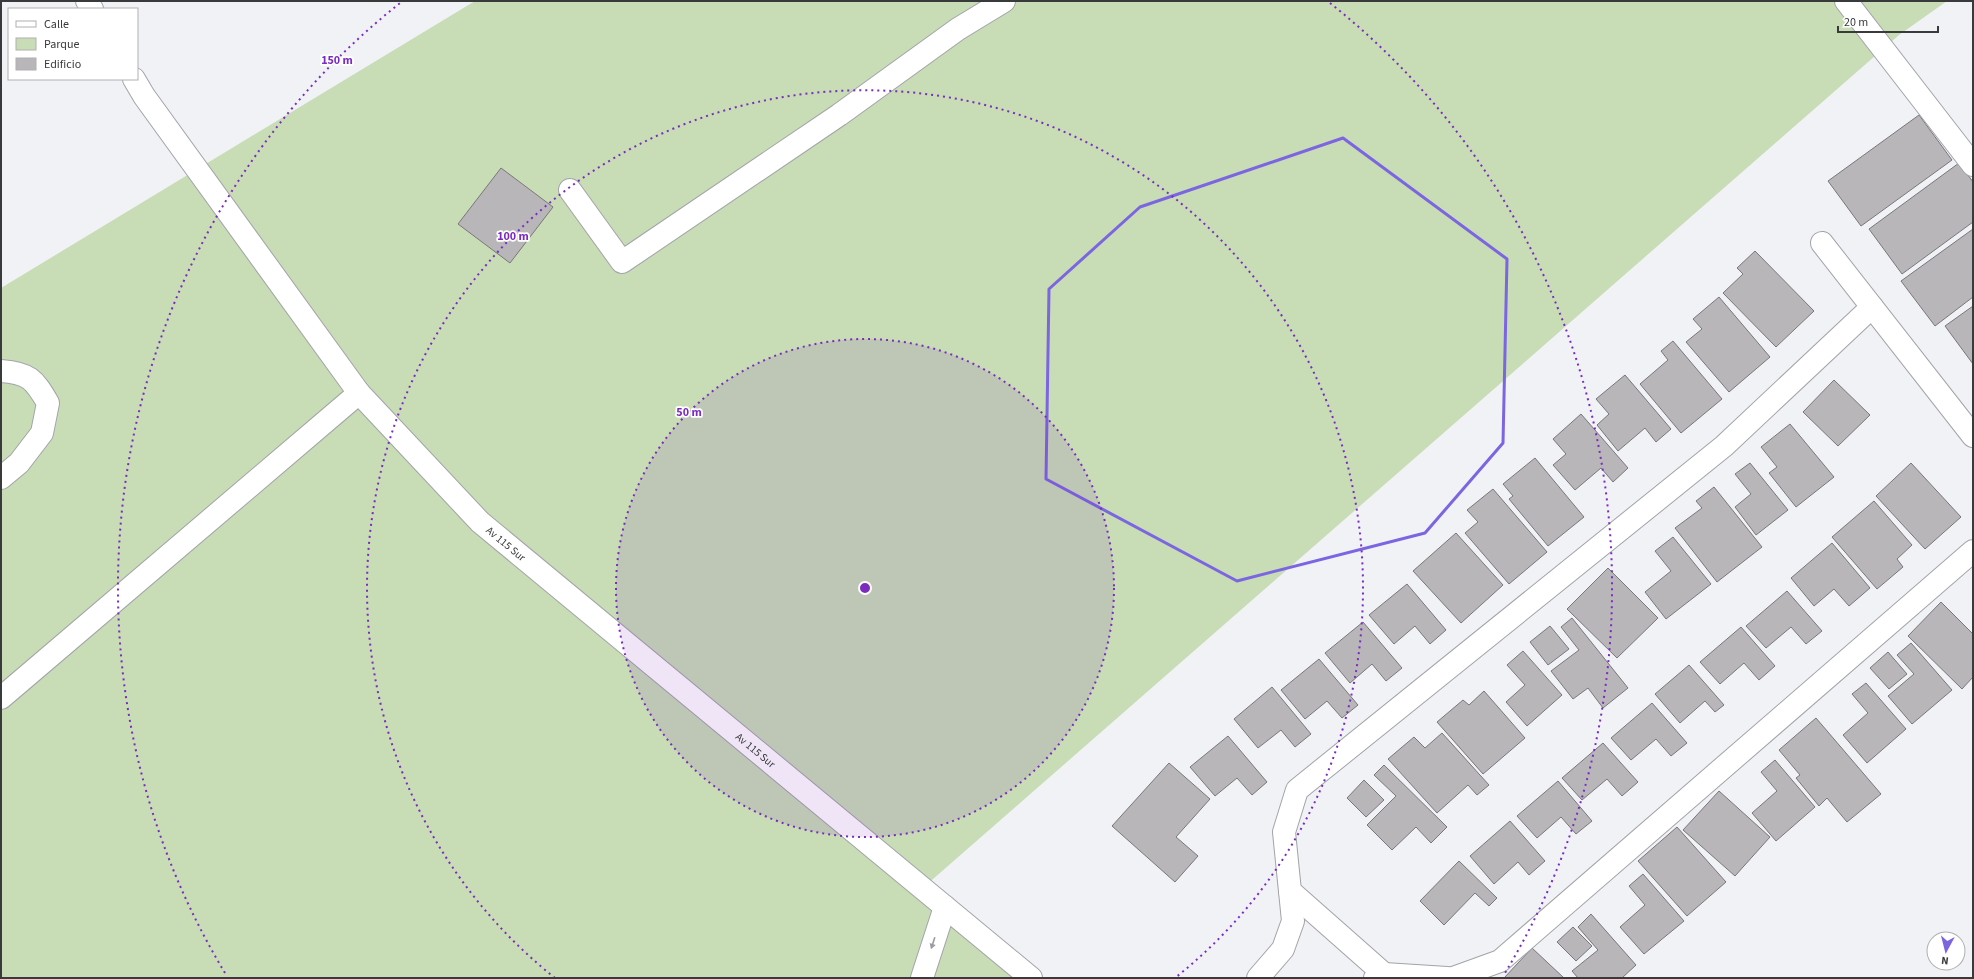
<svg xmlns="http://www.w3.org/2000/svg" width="1974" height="979" font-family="'Source Sans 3',sans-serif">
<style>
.green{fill:#c8dcb6}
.building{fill:#b8b6b9;stroke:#79777b}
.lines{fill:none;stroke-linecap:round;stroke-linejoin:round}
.minor-casing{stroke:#a2a4a8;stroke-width:24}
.minor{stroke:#fff;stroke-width:22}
.oneway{fill:#9c9c9e}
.marked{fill:none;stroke:#7c65e0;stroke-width:3;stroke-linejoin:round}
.ring{fill:none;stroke:#7b2cbf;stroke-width:2;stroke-dasharray:2 4}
.labels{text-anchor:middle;stroke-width:3.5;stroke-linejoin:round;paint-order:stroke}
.street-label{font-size:11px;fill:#393a3c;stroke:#fff}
.centre{fill:#7b2cbf;stroke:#fff;stroke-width:2}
.ring-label{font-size:12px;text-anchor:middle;font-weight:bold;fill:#7b2cbf;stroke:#fff;stroke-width:3.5;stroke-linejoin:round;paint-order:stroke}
</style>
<rect width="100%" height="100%" fill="#f0f2f6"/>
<path class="green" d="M475,1h1472l-48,34 -974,851 98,92h-1022v-690z"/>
<g class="building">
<path d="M1919,115l33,45 -91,66 -33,-45z"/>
<path d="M1959,163l14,19v40l-71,52 -33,-45z"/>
<path d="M501,168l52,39 -43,56 -52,-39z"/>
<path d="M1973,229v68l-38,29 -34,-45z"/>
<path d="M1755,251l59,60 -38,36 -53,-54 20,-19 -6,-6z"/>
<path d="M1719,297l51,60 -41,35 -43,-50 16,-13 -9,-10z"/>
<path d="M1973,306v58l-28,-38z"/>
<path d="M1673,341l49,58 -41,34 -41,-49 28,-24 -7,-9z"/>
<path d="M1625,375l46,54 -15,13 -11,-14 -27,23 -21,-26 12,-11 -13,-15z"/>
<path d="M1834,380l36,35 -32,31 -35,-34z"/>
<path d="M1581,414l47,54 -15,14 -12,-14 -26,22 -22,-25 13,-11 -13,-15z"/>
<path d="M1790,424l44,53 -38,30 -27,-34 8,-6 -16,-20z"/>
<path d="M1535,458l49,59 -36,29 -39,-47 4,-3 -10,-12z"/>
<path d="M1750,463l38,47 -32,25 -21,-28 16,-13 -16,-20z"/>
<path d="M1911,463l50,54 -36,32 -49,-53z"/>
<path d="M1714,487l48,60 -45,35 -42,-54 27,-20 -6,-7z"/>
<path d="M1493,489l54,63 -38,32 -44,-51 13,-11 -11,-12z"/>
<path d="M1874,501l38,44 -15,14 6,8 -26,22 -45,-52z"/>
<path d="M1456,533l47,52 -42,38 -48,-52z"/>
<path d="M1673,537l38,47 -45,35 -21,-27 26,-21 -16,-20z"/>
<path d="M1832,543l38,45 -21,18 -15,-17 -20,17 -23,-28z"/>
<path d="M1608,568l50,50 -41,40 -50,-49z"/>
<path d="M1407,584l39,46 -16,14 -15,-18 -21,18 -25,-29z"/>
<path d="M1787,591l35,40 -16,13 -15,-17 -25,21 -20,-22z"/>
<path d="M1941,602l32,32v43l-11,12 -54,-53z"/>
<path d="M1572,618l56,70 -25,20 -15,-20 -15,11 -22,-28 28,-21 -18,-23z"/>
<path d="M1363,622l39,46 -16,13 -14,-17 -22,19 -25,-30z"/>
<path d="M1550,626l19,23 -21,16 -18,-23z"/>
<path d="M1741,627l34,39 -16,14 -15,-17 -24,21 -20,-22z"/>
<path d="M1911,643l41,47 -40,34 -24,-28 26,-22 -17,-19z"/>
<path d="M1523,651l39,44 -35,31 -21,-24 19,-17 -18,-20z"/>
<path d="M1888,652l19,22 -18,15 -19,-21z"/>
<path d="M1319,659l39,46 -16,13 -15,-17 -22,18 -24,-29z"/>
<path d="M1689,665l35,40 -9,7 -10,-11 -25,22 -25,-29z"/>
<path d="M1866,683l40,46 -39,34 -24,-28 25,-22 -16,-19z"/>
<path d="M1272,687l39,47 -16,13 -14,-17 -23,18 -24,-29z"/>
<path d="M1484,691l41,47 -42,36 -46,-52 26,-22 6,5z"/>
<path d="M1652,703l35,40 -16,13 -15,-17 -25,21 -20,-22z"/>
<path d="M1816,718l65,76 -34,28 -20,-24 -8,8 -23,-28 4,-3 -21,-25z"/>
<path d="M1442,733l47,52 -12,10 -9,-10 -31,28 -49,-54 26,-22 11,11z"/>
<path d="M1228,736l39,46 -15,13 -15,-17 -22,18 -25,-29z"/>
<path d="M1603,743l35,39 -16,14 -15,-17 -25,21 -20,-22z"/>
<path d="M1775,760l40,47 -39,34 -24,-28 25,-22 -16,-19z"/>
<path d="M1169,763l41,36 -34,38 22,19 -23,26 -63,-56z"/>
<path d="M1384,765l63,62 -16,16 -15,-16 -24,23 -25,-25 29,-29 -22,-21z"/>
<path d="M1364,780l20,20 -18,17 -19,-19z"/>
<path d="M1558,781l34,40 -16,13 -15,-17 -24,21 -20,-22z"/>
<path d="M1719,791l51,46 -35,39 -52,-46z"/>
<path d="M1510,821l35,40 -16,14 -11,-13 -24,22 -24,-28z"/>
<path d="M1677,827l49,55 -39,34 -49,-55z"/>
<path d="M1459,861l38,37 -8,8 -14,-13 -31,32 -24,-24z"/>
<path d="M1643,874l41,47 -40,33 -24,-27 25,-22 -16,-19z"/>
<path d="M1591,914l45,51 -14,13h-44l-6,-7 26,-21 -20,-23z"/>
<path d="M1573,927l19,19 -16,15 -19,-19z"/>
<path d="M1532,948l32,30h-60z"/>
</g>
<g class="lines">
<defs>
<g id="minor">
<path d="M87,1l5,8"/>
<path d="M1846,1l127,164"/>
<path id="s1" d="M134,79l10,17 215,297 121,129 551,456"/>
<path d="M570,190l52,72 217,-147 119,-86 46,-28"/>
<path d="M1822,243l151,193"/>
<path d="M1,371c28,2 33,8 47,32l-6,30 -23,30 -18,15"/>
<path d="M1,698l358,-305"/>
<path d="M1290,891l94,83"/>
<path d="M922,978l23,-71"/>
<path d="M1258,978l25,-29 10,-28 -9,-89 13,-42 427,-344 148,-139"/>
<path d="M1375,978l9,-4 63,4"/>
<path d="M1453,978l47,-17 473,-410"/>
</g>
</defs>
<use href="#minor" class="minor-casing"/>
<use href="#minor" class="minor"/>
</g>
<defs><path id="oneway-solid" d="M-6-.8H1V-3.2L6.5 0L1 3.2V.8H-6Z"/></defs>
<use class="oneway" href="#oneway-solid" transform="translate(933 943) rotate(108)"/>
<path class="marked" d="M1343,138l164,121 -4,184 -78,90 -188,48 -191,-102 3,-190 91,-82z"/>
<circle cx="865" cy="588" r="249" fill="#7b2cbf" fill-opacity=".12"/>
<g class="ring">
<circle cx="865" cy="588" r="249"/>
<path d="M555 978A498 498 0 1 1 1175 978"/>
<path d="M225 973A747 747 0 0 1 400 3M1330 3A747 747 0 0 1 1505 973"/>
</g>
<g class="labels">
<g class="street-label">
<text dy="4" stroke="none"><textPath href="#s1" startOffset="597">Av 115 Sur</textPath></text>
<text dy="4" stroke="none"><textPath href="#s1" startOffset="921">Av 115 Sur</textPath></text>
</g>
</g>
<circle cx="865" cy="588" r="6" class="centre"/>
<g class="ring-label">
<text x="337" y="64">150 m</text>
<text x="513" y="240">100 m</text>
<text x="689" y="416">50 m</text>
</g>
<rect width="1974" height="979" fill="none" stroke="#393a3c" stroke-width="4"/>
<rect x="8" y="8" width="130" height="72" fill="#ffffff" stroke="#b0b0b1"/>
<rect x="16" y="21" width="20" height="6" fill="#ffffff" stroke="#b0b0b1"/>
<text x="44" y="28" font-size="12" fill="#393a3c">Calle</text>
<rect x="16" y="38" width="20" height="12" fill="#c8dcb6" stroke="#b0b0b1"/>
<text x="44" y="48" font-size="12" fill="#393a3c">Parque</text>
<rect x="16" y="58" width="20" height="12" fill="#b8b6b9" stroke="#b0b0b1"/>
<text x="44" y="68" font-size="12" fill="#393a3c">Edificio</text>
<g transform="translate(1946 951) rotate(187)"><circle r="19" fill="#ffffff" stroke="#b0b0b1"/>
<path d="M0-3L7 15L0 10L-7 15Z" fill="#7c65e0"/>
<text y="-6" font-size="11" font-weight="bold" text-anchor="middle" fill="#393a3c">N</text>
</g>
<path d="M1838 26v6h100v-6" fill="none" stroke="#393a3c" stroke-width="2"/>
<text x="1844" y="26" font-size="12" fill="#393a3c" stroke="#ffffff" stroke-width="3" paint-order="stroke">20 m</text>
</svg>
